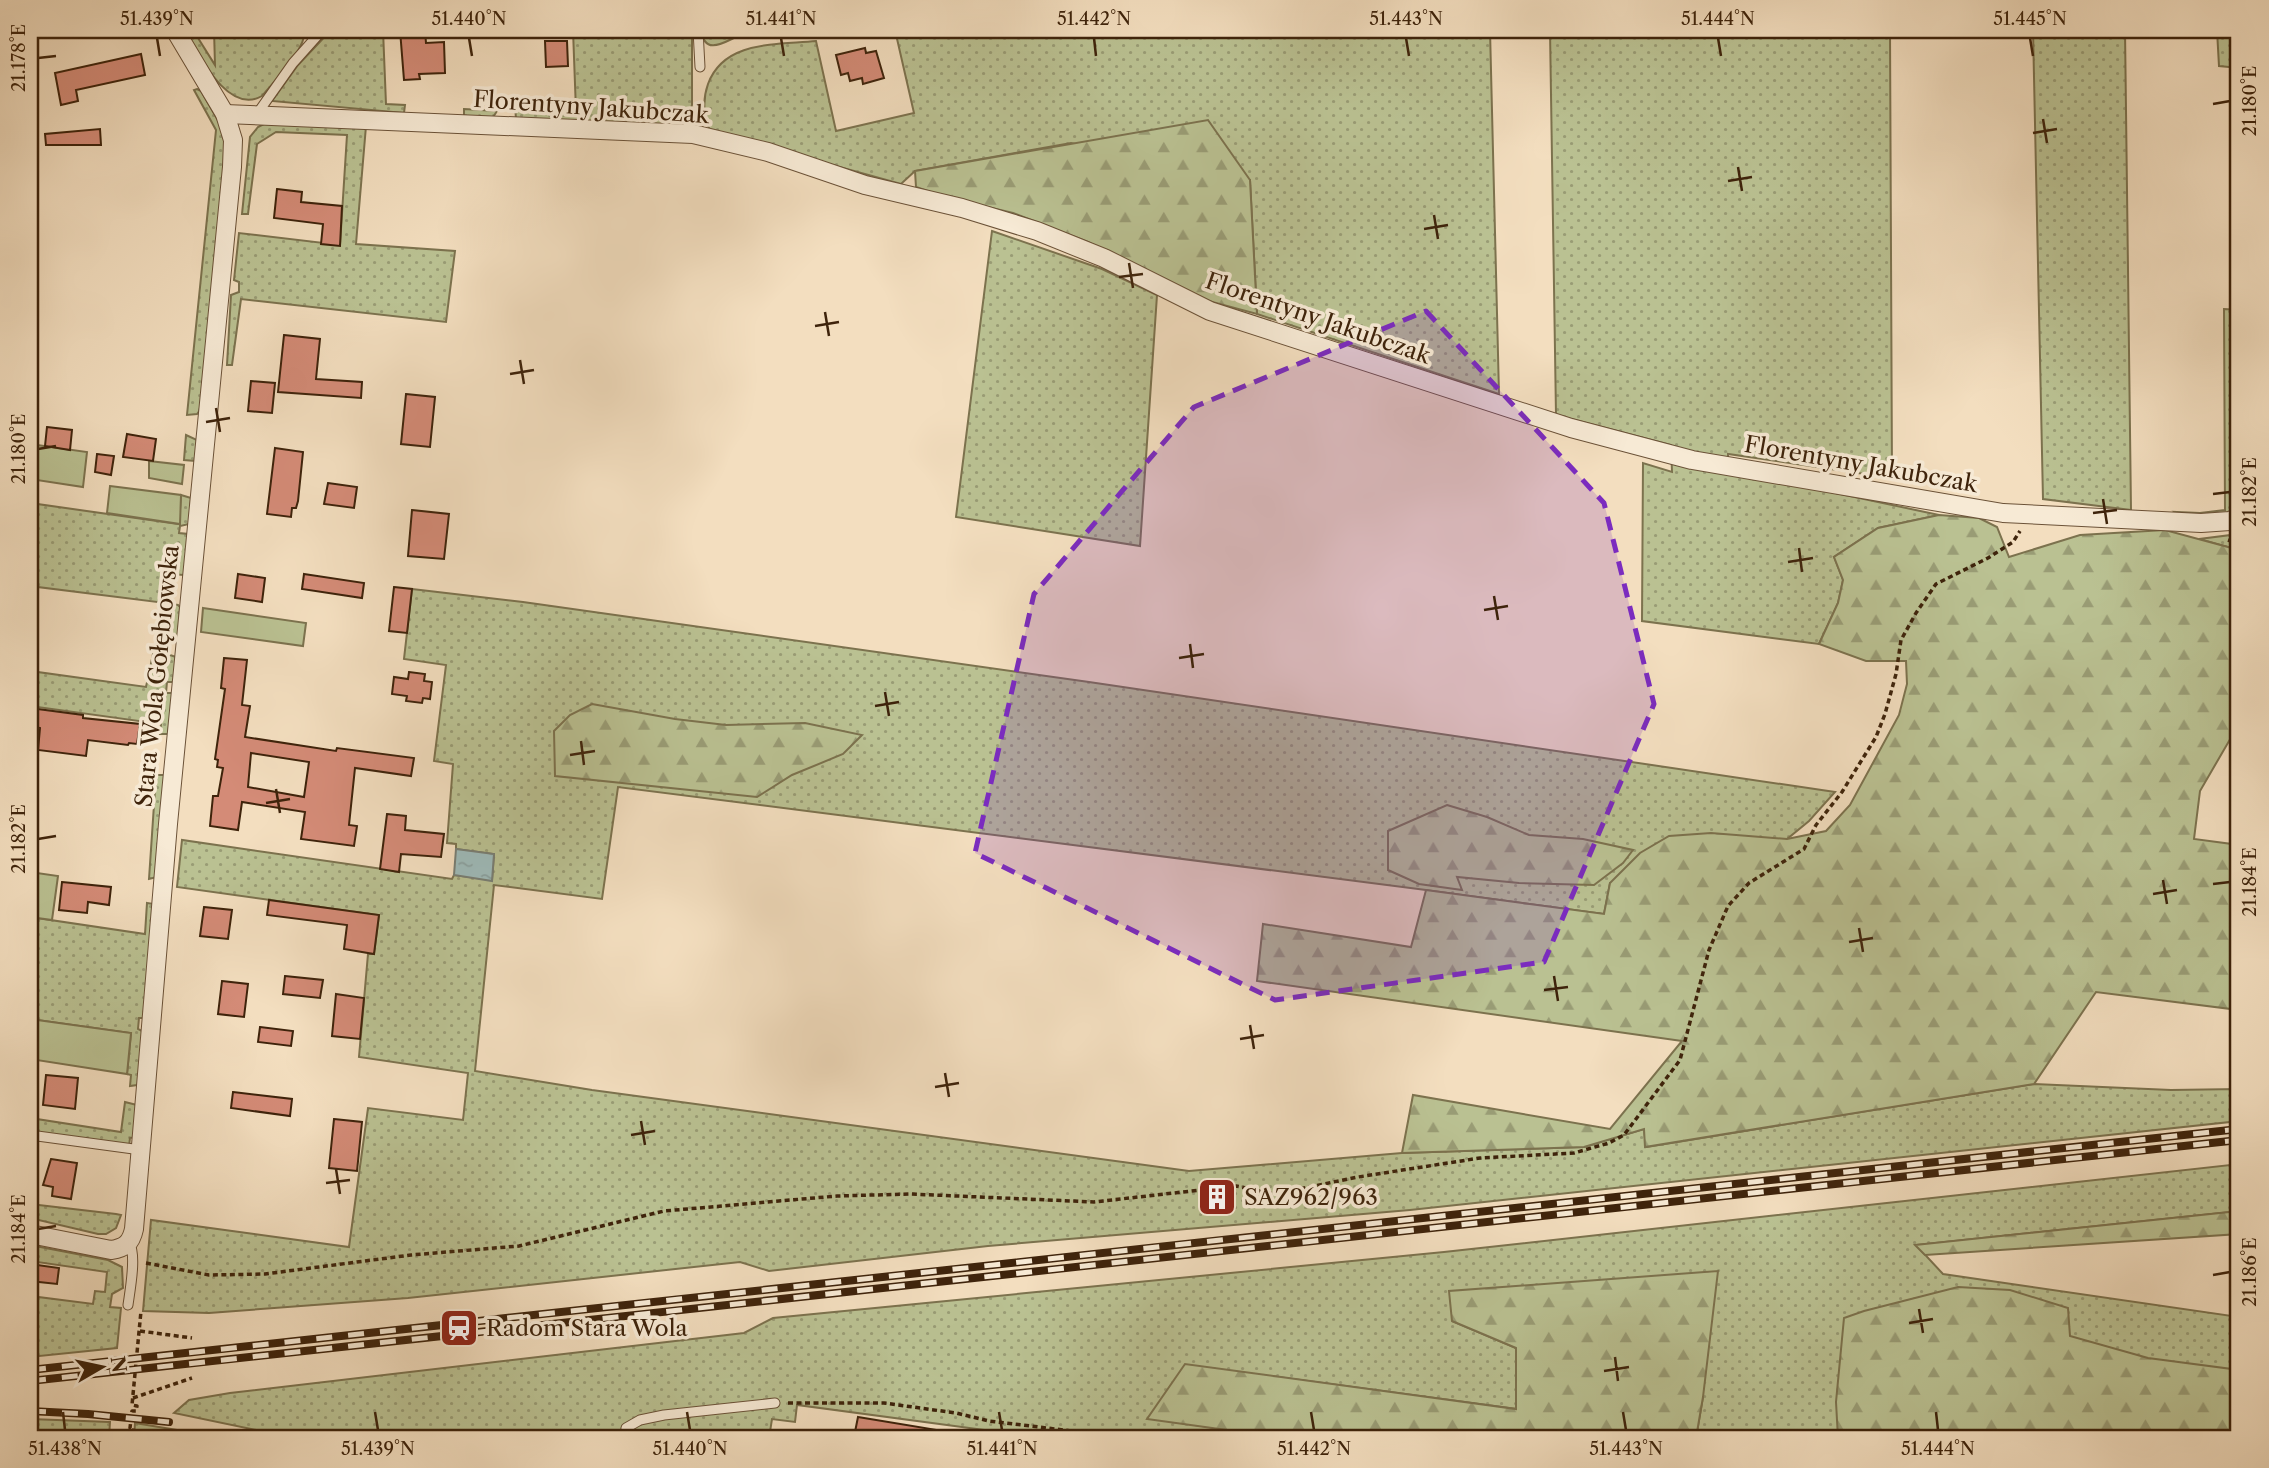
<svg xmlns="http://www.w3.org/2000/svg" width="2269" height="1468" font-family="'Libre Caslon Text',serif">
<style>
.grass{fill:url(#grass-dots);stroke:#7c724e;stroke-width:2}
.forest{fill:url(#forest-firs);stroke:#7c724e;stroke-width:2}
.garden{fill:#bac192;stroke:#7c724e;stroke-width:2}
.water{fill:url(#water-ripples);stroke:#787e74;stroke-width:2}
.building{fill:#d48b77;stroke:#3e230b;stroke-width:2;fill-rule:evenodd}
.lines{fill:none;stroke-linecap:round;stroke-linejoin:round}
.service-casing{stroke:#6b5238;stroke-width:11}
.minor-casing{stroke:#6b5238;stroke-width:20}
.path{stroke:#3e230b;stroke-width:3.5;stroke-dasharray:5 3.5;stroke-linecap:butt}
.service{stroke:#f7ead5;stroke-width:9}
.minor{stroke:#f7ead5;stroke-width:18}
.rail-casing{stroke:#3e230b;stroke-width:8}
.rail{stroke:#f7ead5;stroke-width:5;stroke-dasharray:16;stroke-linecap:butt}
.marked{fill:#7b2cbf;fill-opacity:0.2;stroke:#7b2cbf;stroke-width:5;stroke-dasharray:14 9;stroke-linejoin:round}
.ticks{fill:none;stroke:#3e230b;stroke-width:2.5}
.labels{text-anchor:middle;stroke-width:7;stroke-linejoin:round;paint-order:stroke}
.street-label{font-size:23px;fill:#3e230b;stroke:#f7ead5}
.poi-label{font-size:23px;fill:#3e230b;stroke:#f7ead5;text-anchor:start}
.neatline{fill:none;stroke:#3e230b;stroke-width:2.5}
.ticks-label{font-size:18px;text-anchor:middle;fill:#3e230b}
</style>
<defs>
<pattern id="grass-dots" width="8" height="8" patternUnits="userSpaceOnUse" patternTransform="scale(1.75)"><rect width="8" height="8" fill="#bac192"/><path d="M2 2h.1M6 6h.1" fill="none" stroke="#999c75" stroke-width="1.8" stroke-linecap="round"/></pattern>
<pattern id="forest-firs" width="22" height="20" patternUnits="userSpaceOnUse" patternTransform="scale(1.75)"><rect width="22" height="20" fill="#bac192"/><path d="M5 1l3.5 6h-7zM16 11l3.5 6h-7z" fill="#999c75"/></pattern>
<pattern id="water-ripples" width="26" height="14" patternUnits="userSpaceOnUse" patternTransform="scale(1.75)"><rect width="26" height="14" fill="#9ebbba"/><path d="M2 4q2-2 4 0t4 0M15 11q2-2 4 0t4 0" fill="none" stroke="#89a09f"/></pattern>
</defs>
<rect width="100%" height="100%" fill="#f3debf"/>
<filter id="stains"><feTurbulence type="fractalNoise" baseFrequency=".00286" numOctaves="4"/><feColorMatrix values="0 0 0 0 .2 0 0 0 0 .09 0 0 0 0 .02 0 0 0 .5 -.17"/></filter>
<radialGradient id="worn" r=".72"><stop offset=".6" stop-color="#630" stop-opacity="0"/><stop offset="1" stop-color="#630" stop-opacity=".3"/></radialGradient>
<g class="grass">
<path d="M184,30h9l22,35 -1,-35h91c0,21 -30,50 -43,66 -35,20 -64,-44 -78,-66z"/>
<path d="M331,30h52l3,74 19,1 -1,8 -132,-12 26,-36z"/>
<path d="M573,30h119v75c-4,12 -8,16 -20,21l-156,-6 -1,-18 5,5 56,4z"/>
<path d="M701,30h60c-6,1 -13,2 -18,4 -15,5 -38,25 -42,-4z"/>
<path d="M895,30h595l9,364 -242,-80 -7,-134 -179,-37 -156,28 -14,13 -191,-53c-6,-16 -8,-30 -2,-47 16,-44 69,-39 108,-43l20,90 78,-18z"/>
<path d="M1550,30h340l2,448 -164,-24v16l211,45 -61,13 -44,29 9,23 -5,23 -19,41 -177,-23 1,-158 29,9 -1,-27 -115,-30z"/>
<path d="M2033,30h92l6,480 -88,-11z"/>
<path d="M2217,30l22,2v36l-20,-2z"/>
<path d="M197,89l4,2 19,33 6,21 -26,265 -3,4 -10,1 29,-285 -22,-40z"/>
<path d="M464,109l33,2 -5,8 -28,-3z"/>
<path d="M268,122l98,4 -10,118 99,7 -9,71 -205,-23 -9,66h-5l4,-70 8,-3v-10l-5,-2 5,-47 101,12 7,-110 -71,-3 -19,12 -9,70h-6l8,-77 8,-10z"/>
<path d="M992,231l110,38 55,26 -17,251 -184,-29z"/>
<path d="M2224,309l15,1v200c-18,6 -47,13 -64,2l25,1 25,-3z"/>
<path d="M186,435l11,5 -2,21 -11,-1z"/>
<path d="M181,495l10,3 -2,26 -9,2 -1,7 9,1 -4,41 -16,-1 -3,29 -135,-17v-83l149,21z"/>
<path d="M2239,534v16l-40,-11z"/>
<path d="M412,589l111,13 566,80 746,110 -26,29 -22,18 -177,44 -6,31 -178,-24 -808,-103 -16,112 -108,-14 -19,186 117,19 597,81 213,-18 182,-6 60,-18 2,18 388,-63 137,6 68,-1v32l-829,89 -422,36 -219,25 -29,-9 -332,36 -199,15 -66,-2 8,-91 198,27 19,-139 95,12 5,-47 -109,-16 9,-103h6l5,-39 -202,-28 5,-47 270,39 2,-4 38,5 2,-26 -38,-5v-5l-9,-1 6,-79 -19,-3 12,-96 -42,-6z"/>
<path d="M171,604l7,1 2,2 -2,31 -10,-1z"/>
<path d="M153,654h14l9,3 -2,25h-7l-1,11h7l-5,41h-8l1,-10 -131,-18v-35l116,16z"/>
<path d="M156,775h9l-8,102 -8,2z"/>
<path d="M147,903l7,1 -8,114h-7l-1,11 6,3 -4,48 -3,5 -7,1 1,-11 -4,-1 4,-41 -101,-14v-102l115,17z"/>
<path d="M125,1102l12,3 -1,32 -6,1 -1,8 -99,-14v-14l91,14z"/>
<path d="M2239,1164v47l-323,34 27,29 296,43v121h-543l7,-41 -251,-76 64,27 1,61 -246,-33 -124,42 137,20h-240l-247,-33 -2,17 -23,-3 -3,19h-474l-121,-25 15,-13 41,-7 514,-60 29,-15 671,-66z"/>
<path d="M30,1204l86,10 5,1 -5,13 -10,6h-8l-68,-16z"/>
<path d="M30,1245l78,15 14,7 1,21 -11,6 -2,13 11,1 -4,40 -87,9v-61l63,8 2,-13 10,1 2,-20 -77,-11z"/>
<path d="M30,1419l80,3 -1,16h-79z"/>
<path d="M135,1423l90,15h-91z"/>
</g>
<g class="forest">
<path d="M1208,120l42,60 7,134 -56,-15 -113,-57 -75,-29 -68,-16 -29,-10 -1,-16z"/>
<path d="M1939,515l40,3 18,9 12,30 71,-22 85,-5 74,20v178l-3,1 -36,62 -6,48 45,6v165l-143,-18 -62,92 -389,63 -1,-18 -60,18 -182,6 11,-58 197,34 72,-88 -425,-60 6,-57 148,23 15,-57 178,24 6,-31 30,-30 29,-17 42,-3 76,6 39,-8 24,-26 49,-90 8,-31 -1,-23h-40l-47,-17 19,-41 5,-23 -9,-23 44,-29z"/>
<path d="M592,704l83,15 51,6 79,-2 57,12 -19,19 -51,21 -35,22 -202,-21 -1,-45 16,-16z"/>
<path d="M1447,805l40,12 42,18 54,4 50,11 -10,13 -29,22 -75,-2 -62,-6 5,13 -43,-6 -31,-14v-39z"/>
<path d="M2239,1211v23l-314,21 -10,-10z"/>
<path d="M1718,1271l-15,126 -7,41h-412l-137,-19 38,-55 331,45v-61l-64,-27 -3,-30z"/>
<path d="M1958,1287l52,3 58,18 2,28 78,22 91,12v68h-401l-2,-36 8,-84 20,-7z"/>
</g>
<g class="garden">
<path d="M30,444l57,8 -4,35 -53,-8z"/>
<path d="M149,461l35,4 -2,19 -33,-6z"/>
<path d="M110,486l71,9 -1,29 -73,-11z"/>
<path d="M203,608l103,15 -3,23 -102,-14z"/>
<path d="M30,872l28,4 -6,44 -22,-3z"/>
<path d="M30,1019l101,14 -4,41 -97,-15z"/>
</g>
<path class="water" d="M456,849l38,5 -2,27 -38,-6z"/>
<g class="building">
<path d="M400,30h25l1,13 18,-1 1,31 -26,1 1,5 -16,1z"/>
<path d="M545,41h22l1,25 -22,1z"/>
<path d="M865,48l1,5 10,-2 8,27 -21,6 -1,-6 -12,3 -2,-8 -7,2 -5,-20z"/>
<path d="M141,54l4,21 -69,15 2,11 -17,4 -6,-32z"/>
<path d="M100,129l1,16h-55l-1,-11z"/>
<path d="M277,189l25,3 -1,10 41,4 -2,40 -19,-2 2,-20 -49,-6z"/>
<path d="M284,335l36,4 -4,40 46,3 -1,16 -83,-6z"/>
<path d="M251,381l24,2 -3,30 -24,-2z"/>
<path d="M406,394l29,3 -5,50 -29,-3z"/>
<path d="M47,427l25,3 -2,20 -25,-4z"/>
<path d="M127,434l29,5 -3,22 -30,-4z"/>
<path d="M275,448l28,4 -5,49 -2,7h-4l-1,9 -24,-3z"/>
<path d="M97,454l17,2 -3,19 -16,-3z"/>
<path d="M328,483l29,4 -3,21 -30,-4z"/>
<path d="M412,510l37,4 -5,45 -36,-3z"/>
<path d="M238,574l27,4 -3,24 -27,-4z"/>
<path d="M304,574l60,9 -2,15 -60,-9z"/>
<path d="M394,587l18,2 -5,44 -18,-2z"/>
<path d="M224,658l23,2 -5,45 8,1 -5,31 91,14 1,-3 77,10 -3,18 -56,-8 -6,57 8,1 -3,20 -53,-7 4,-27 -63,-10 -4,28 -28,-4 3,-30h5l5,-28 -6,-1 1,-7 -3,-1 10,-70 -4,-1zM251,753l58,9 -5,35 -56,-10z"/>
<path d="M409,672l16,2 -1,7 8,1 -2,17 -7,-1 -1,5 -16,-2 1,-5 -15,-2 2,-17 14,2z"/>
<path d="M30,708l53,7v3l57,6 -3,20 -8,-1 -1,2 -40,-5 -2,16 -48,-6 2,-22 -10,-2z"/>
<path d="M387,814l19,2 -1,14 39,4 -3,23 -40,-3 -2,18 -19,-3z"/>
<path d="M62,882l49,5 -2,18 -21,-3 -1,11 -28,-3z"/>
<path d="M269,900l110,15 -5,39 -30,-5 3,-24 -80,-10z"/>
<path d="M204,907l28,3 -4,29 -28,-3z"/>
<path d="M285,976l38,4 -3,18 -37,-4z"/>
<path d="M222,981l26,3 -4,33 -26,-3z"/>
<path d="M336,994l28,4 -4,41 -28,-3z"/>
<path d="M260,1027l33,4 -2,15 -33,-4z"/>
<path d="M46,1075l32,3 -3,31 -32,-4z"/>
<path d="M233,1092l59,7 -2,17 -59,-8z"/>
<path d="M334,1119l28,3 -5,49 -28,-3z"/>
<path d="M51,1159l26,4 -6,36 -19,-3 1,-9 -10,-2z"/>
<path d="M30,1264l29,4 -2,16 -27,-3z"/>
<path d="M858,1417l79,13v8h-42l-40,-6z"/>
</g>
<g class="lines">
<defs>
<g id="service">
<path d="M698,30l2,37"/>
<path d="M257,114l36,-51 25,-28v-5"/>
<path d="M30,1135l111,15"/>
<path d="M128,1305c2,-15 9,-51 1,-62"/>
<path d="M625,1438l1,-10 14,-8 24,-5 111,-12"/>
</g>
<g id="minor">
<path d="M225,114l468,20 75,18 97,33 97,23 75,23 67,27 106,53 361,117 121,32 311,53 198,10 29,-2 9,-4"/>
<path d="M30,1234l81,16c14,-2 20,-7 23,-21l34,-405 64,-657 1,-27 -8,-26 -50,-84"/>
</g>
</defs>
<use href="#service" class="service-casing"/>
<use href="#minor" class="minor-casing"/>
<g class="path">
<path d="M2228,540l11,4"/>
<path d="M146,1263l63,12 56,-1 146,-19 108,-9 145,-35 173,-15 74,-2 183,8 142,-16 39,8 83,-17 122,-19 94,-5 35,-10 15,-8 56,-75 29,-110 19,-44 21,-23 55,-34 12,-24 26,-33 34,-55 9,-23 11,-40 5,-34 15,-27 20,-29 52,-26 25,-16 7,-11"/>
<path d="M140,1331l52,7"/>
<path d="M133,1398l59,-20"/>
<path d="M788,1403h96l72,10 33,8 141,17"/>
<path d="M129,1438v-5h4l1,-5h-4l2,-17h4l1,-5 -5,-1 9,-94"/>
</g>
<use href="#service" class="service"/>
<use href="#minor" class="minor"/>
<defs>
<g id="rail">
<path d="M30,1370l2209,-241"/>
<path d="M30,1381l2209,-241"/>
<path d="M30,1411l58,3 81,8"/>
</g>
</defs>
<use href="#rail" class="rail-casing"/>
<use href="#rail" class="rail"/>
</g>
<path class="marked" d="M1426,311l178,192 50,201 -110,258 -269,38 -300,-147 59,-259 160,-187z"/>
<path class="ticks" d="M157,38l3,18M469,38l3,18M781,38l3,18M1094,38l2,18M1406,38l3,18M1718,38l3,18M2030,38l3,18M38,58l18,-2M2213,104l17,-3M2043,119l4,24M2033,133l24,-4M1738,167l4,24M1728,181l24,-4M1434,215l4,24M1424,229l24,-4M1129,263l4,25M1119,277l24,-3M825,312l4,24M815,326l24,-4M520,360l4,24M510,374l24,-4M216,408l4,24M206,422l24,-4M38,449l18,-3M2213,494l17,-2M2103,499l4,25M2093,513l24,-3M1799,548l3,24M1788,562l25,-4M1494,596l4,24M1484,610l24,-4M1190,644l3,24M1179,658l25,-4M885,692l4,24M875,706l24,-4M581,741l3,24M570,755l25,-4M276,789l4,24M266,803l24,-4M38,839l18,-3M2163,880l4,24M2213,884l17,-2M2153,894l24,-4M1859,928l4,24M1849,942l24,-4M1554,976l4,25M1544,990l24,-3M1250,1025l4,24M1240,1039l24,-4M945,1073l4,24M935,1087l24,-4M641,1121l4,24M631,1135l24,-4M336,1169l4,25M326,1183l24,-3M38,1229l18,-3M2213,1275l17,-3M1919,1309l4,24M1909,1323l24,-4M1615,1357l3,24M1604,1371l25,-4M63,1412l2,18M375,1412l3,18M687,1412l3,18M999,1412l3,18M1311,1412l3,18M1623,1412l3,18M1936,1412l2,18"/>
<defs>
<symbol id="building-square" viewBox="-11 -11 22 22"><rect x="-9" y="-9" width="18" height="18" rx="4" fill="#8f2418" stroke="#f7ead5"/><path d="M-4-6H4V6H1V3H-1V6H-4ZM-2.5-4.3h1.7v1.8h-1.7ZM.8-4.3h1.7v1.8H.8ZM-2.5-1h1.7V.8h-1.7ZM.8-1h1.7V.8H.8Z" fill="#fff"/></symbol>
<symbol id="station-square" viewBox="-11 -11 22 22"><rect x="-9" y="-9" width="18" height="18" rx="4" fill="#8f2418" stroke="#f7ead5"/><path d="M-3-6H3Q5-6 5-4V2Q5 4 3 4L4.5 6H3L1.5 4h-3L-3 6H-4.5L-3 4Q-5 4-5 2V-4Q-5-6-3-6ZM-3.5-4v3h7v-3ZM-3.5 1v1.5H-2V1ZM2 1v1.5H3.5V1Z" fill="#fff"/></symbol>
</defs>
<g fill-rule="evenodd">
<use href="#building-square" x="1195" y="1175" width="44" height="44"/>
<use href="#station-square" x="437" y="1306" width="44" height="44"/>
</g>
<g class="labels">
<g class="street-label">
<text transform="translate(591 107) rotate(4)" y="8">Florentyny Jakubczak</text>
<text transform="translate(1318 318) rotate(19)" y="8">Florentyny Jakubczak</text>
<text transform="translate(1861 464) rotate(10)" y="8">Florentyny Jakubczak</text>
<text transform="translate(157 676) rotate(-84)" y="8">Stara Wola Gołębiowska</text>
</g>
<g class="poi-label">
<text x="1244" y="1205">SAZ962/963</text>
<text x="486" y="1336">Radom Stara Wola</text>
</g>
</g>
<rect width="2269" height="1468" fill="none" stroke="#f3debf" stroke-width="77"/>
<g transform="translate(102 1367) rotate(81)" stroke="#f7ead5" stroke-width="5" paint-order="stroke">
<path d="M0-5L12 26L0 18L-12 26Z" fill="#3e230b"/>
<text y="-10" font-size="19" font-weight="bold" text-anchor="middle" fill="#3e230b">N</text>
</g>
<rect x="38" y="38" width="2192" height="1392" class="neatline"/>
<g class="ticks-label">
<text x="157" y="25">51.439°N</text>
<text x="469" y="25">51.440°N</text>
<text x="781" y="25">51.441°N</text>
<text x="1094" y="25">51.442°N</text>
<text x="1406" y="25">51.443°N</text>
<text x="1718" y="25">51.444°N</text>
<text x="2030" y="25">51.445°N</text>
<text transform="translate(19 58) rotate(-90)" y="6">21.178°E</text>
<text transform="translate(2250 101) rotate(-90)" y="6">21.180°E</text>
<text transform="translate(19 449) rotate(-90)" y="6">21.180°E</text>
<text transform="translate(2250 492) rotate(-90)" y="6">21.182°E</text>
<text transform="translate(19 839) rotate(-90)" y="6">21.182°E</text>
<text transform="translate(2250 882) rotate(-90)" y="6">21.184°E</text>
<text transform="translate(19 1229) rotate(-90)" y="6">21.184°E</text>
<text transform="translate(2250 1272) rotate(-90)" y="6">21.186°E</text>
<text x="65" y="1455">51.438°N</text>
<text x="378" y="1455">51.439°N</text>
<text x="690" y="1455">51.440°N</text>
<text x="1002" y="1455">51.441°N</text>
<text x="1314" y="1455">51.442°N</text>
<text x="1626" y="1455">51.443°N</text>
<text x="1938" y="1455">51.444°N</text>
</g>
<rect width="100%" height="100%" filter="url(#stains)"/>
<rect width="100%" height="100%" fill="url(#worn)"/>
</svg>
